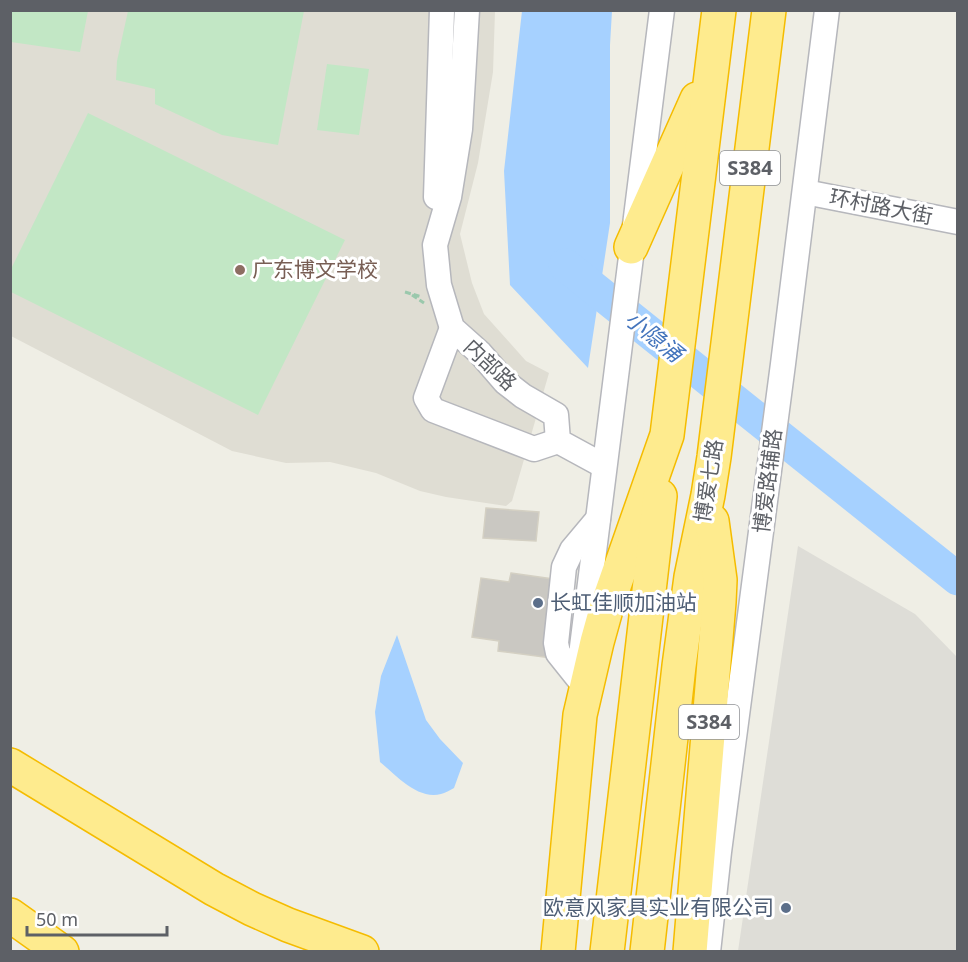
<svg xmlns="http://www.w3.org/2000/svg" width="968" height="962" font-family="'Noto Sans','Noto Sans SC',sans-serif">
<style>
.industrial{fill:#deddd7}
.education{fill:#dfddd3}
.green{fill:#c2e7c5}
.water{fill:#a6d1ff}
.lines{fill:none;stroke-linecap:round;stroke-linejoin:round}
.river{stroke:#a6d1ff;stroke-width:33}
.building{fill:#cac8c2;stroke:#d4d0c3;stroke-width:1.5}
.minor-casing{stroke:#b6b7bc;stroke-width:27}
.highway-casing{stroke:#f5bc00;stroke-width:36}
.path{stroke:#9ac8ac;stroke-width:3;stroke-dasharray:6 3;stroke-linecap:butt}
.minor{stroke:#fff;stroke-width:24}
.highway{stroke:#feeb8e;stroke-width:33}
.education-dot{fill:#8d6e63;stroke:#fff;stroke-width:2}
.service-dot{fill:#5c6f8a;stroke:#fff;stroke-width:2}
.labels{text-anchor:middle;stroke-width:6;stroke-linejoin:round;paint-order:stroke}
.shield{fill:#fff;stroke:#8e9094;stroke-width:1.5}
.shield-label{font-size:20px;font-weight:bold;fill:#5d6066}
.street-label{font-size:21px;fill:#5d6066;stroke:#fff}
.education-label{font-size:21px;fill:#785e54;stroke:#fff;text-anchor:start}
.service-label{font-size:21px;fill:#4e5e75;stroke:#fff;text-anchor:start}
.water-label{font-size:22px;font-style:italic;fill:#4374bc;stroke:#fff}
</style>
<rect width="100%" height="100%" fill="#efeee5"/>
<path class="industrial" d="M798,546l117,68 42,43v294h-219z"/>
<path class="education" d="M10,11h485l-2,61 -15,91 -18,71 12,49 12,31 42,47 23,12 -37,128 -6,5 -60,-9 -26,-6 -44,-18 -46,-11 -44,1 -54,-12 -221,-115z"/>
<g class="green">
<path d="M11,10l77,1 -8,41 -69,-10z"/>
<path d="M128,11h176l-26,134 -56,-10 -67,-31v-15l-39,-9 1,-19z"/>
<path d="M327,64l42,5 -10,66 -42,-5z"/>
<path d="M88,113l257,127 -87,175 -247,-123v-23z"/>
</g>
<g class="water">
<path d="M522,11h90l-2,34v178l-22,145 -78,-83 -6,-114z"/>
<path d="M397,635l29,85 14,19 23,24 -9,25c-4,2 -9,5 -13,6 -24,6 -45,-19 -61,-32l-5,-50 6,-36z"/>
</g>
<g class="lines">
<path class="river" d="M565,265l393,314"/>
</g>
<g class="building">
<path d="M486,508l53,4 -3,29 -53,-3z"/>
<path d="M511,573l49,7 -9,78 -53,-7 1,-10 -27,-4 9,-59 28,4z"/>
</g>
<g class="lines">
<defs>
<g id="minor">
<path d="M467,10l-7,119 -11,68 -14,48 4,40 13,43 28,25 25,29 18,14 33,19 2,26 46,25"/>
<path d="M805,192l153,30"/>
<path d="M436,197l6,-187"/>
<path d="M452,328l-26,70 7,12 101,39 24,-8"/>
<path d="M581,655l81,-645"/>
<path d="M578,678l-20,-25 -2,-10 8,-76 8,-17 26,-31"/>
<path d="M708,952l11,-100 64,-488 44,-354"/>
</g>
<g id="highway">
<path d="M631,247l66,-148"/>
<path d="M10,765l204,124 38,20 36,16 74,27"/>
<path d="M10,915l52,37"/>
<path d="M558,952l22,-237 17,-73 10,-36 60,-171 52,-425"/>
<path d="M607,952l53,-456"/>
<path d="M647,952l32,-286 12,-89 17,-82 6,-38 55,-447"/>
<path d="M690,952l29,-350 1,-22 -8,-59"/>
</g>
</defs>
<use href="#minor" class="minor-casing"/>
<use href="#highway" class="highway-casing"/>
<g class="path">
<path d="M405,292l17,5"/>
<path d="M412,295l12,8"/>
</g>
<use href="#minor" class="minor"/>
<use href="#highway" class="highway"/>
</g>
<circle class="education-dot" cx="240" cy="270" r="6"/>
<g class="service-dot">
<circle cx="538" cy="603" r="6"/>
<circle cx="786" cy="908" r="6"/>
</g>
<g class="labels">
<g class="shield">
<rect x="720" y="151" width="60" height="34" rx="4.5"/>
<rect x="679" y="705" width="60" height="34" rx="4.5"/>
</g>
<g class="shield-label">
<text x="750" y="175">S384</text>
<text x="709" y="729">S384</text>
</g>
<g class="street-label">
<text transform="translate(881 207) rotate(11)" y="7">环村路大街</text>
<text transform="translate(490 365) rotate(44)" y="7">内部路</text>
<text transform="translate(709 481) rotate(-81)" y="7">博爱七路</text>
<text transform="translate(768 481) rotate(-83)" y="7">博爱路辅路</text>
</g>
<g class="education-label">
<text x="252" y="277">广东博文学校</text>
</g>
<g class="service-label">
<text x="550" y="610">长虹佳顺加油站</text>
<text x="774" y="915" text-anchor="end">欧意风家具实业有限公司</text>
</g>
<g class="water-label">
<text transform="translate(654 336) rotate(39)" y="8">小隐涌</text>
</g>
</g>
<rect width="968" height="962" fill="none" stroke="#5d6066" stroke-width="24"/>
<path d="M27 926v9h140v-9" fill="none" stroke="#5d6066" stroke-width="3"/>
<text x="36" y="926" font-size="18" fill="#5d6066" stroke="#ffffff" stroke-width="4.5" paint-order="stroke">50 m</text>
</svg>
